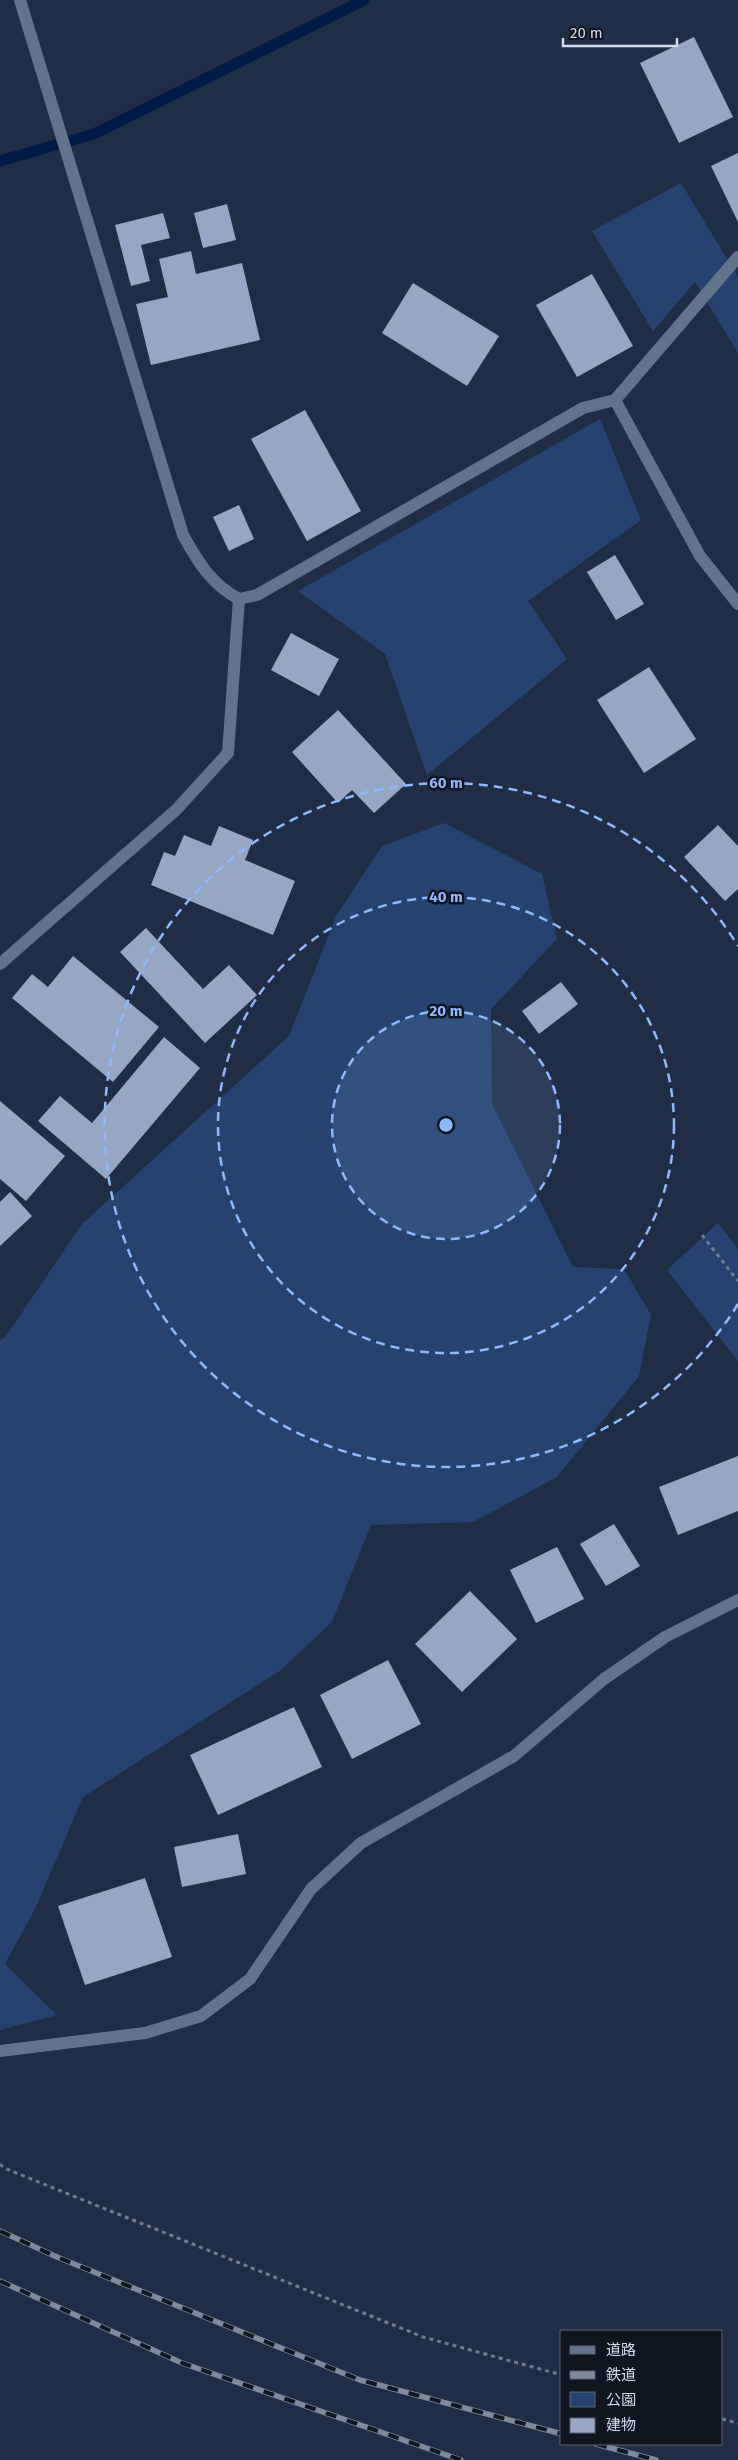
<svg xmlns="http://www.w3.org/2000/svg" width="738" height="2460" font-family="'Fira Sans','Noto Sans JP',sans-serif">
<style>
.green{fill:#274270}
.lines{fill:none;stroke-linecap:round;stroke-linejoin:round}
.stream{stroke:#021a48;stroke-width:11}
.building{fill:#96a7c3}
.path{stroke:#707c8f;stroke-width:3;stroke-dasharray:4 4;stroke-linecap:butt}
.street{stroke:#63738e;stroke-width:12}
.rail-casing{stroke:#7e899c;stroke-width:5.5}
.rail{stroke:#101620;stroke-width:4;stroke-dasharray:11;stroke-linecap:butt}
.ring{fill:none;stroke:#8fb8fd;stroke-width:2.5;stroke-dasharray:9 6}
.centre{fill:#8fb8fd;stroke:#101620;stroke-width:2.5}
.ring-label{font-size:15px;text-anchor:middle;font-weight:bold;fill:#8fb8fd;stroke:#101620;stroke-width:5;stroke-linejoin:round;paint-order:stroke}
</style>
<rect width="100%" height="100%" fill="#202e45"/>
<g class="green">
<path d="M681,183l57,94v76l-43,-71 -42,49 -61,-100z"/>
<path d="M600,419l41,101 -113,81 39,58 -140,116 -42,-121 -87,-63z"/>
<path d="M444,823l98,51 15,65 -66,70 1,95 81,163 51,2 27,46 -12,61 -82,101 -84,45 -102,3 -39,97 -51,48 -198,127 -48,112 -30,55 52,51 -57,15v-689l6,-5 76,-112 207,-188 47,-120 46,-70z"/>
<path d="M718,1223l20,26v112l-71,-91z"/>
</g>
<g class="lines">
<path class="stream" d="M0,161l94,-27 270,-134"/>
</g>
<g class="building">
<path d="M694,37l39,80 -54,26 -39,-80z"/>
<path d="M738,153v69l-27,-56z"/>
<path d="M227,204l9,36 -33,8 -9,-35z"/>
<path d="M163,213l7,25 -29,7 9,36 -19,5 -16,-61z"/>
<path d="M191,251l5,23 46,-11 18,77 -109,25 -15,-61 32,-7 -9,-38z"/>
<path d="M592,274l41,72 -56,31 -41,-72z"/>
<path d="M413,283l86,53 -32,50 -85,-53z"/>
<path d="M305,410l56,101 -54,30 -56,-102z"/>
<path d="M239,505l15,34 -25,12 -16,-34z"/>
<path d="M615,555l29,49 -28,16 -29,-48z"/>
<path d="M291,633l48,26 -20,37 -48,-26z"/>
<path d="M649,667l47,72 -52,34 -47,-73z"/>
<path d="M338,710l68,74 -32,29 -22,-23 -14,13 -46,-51z"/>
<path d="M718,825l20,21v43l-13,12 -41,-44z"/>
<path d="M219,826l34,14 -8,20 50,21 -22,54 -122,-50 13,-33 11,4 9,-21 27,11z"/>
<path d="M146,928l57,61 26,-24 28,30 -52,48 -85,-91z"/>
<path d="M73,956l86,71 -46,55 -101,-84 20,-24 16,13z"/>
<path d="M561,982l17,22 -39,30 -17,-23z"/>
<path d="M164,1037l36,31 -94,111 -68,-58 22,-25 32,27z"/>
<path d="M0,1101l65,55 -39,45 -26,-22z"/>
<path d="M10,1192l22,24 -32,30v-44z"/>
<path d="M738,1456v55l-60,24 -19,-48z"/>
<path d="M614,1524l26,42 -34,20 -26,-42z"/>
<path d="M557,1547l27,52 -48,24 -26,-53z"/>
<path d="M470,1591l47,48 -55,53 -47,-48z"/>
<path d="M388,1660l33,64 -69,35 -32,-64z"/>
<path d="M294,1707l28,60 -104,48 -28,-60z"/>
<path d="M238,1834l8,40 -64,13 -8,-40z"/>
<path d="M145,1878l27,79 -87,28 -27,-79z"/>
</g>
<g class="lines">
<g class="path">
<path d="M702,1235l36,46"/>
<path d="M0,2164l4,4 419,169 139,38"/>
<path d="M722,2419l16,4"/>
</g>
<g class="street">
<path d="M20,0l163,535c15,27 28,49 56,64l18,-4 326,-187 32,-8 123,-143"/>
<path d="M615,400l85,156 38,48"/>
<path d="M0,964l176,-154 52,-57 11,-154"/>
<path d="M0,2051l145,-18 56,-17 49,-37 61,-90 50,-46 153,-87 90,-77 61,-42 73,-37"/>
</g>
<defs>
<g id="rail">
<path d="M0,2231l57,26 303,123 202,54"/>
<path d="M0,2281l182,82 279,97"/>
<path d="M596,2444l60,16"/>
</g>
</defs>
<use href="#rail" class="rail-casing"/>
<use href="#rail" class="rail"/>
</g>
<circle cx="446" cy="1125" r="114" fill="#8fb8fd" fill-opacity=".12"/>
<g class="ring">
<circle cx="446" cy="1125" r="114"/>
<circle cx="446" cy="1125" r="228"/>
<path d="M738 1304A342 342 0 1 1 738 946"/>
</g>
<circle cx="446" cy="1125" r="8" class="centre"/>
<g class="ring-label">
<text x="446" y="788">60 m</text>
<text x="446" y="902">40 m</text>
<text x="446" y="1016">20 m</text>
</g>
<rect x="560" y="2330" width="162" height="115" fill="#101620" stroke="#5e6571"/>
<rect x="570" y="2346" width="25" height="8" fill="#63738e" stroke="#5e6571"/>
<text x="606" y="2355" font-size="15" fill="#d2dbea">道路</text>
<rect x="570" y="2371" width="25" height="8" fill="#7e899c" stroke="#5e6571"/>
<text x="606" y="2380" font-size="15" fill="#d2dbea">鉄道</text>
<rect x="570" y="2392" width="25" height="15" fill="#274270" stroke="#5e6571"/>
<text x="606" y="2405" font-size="15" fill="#d2dbea">公園</text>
<rect x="570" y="2418" width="25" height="15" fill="#96a7c3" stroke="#5e6571"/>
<text x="606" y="2430" font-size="15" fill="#d2dbea">建物</text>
<path d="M563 38v8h114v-8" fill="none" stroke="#d2dbea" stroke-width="2.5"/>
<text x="570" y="38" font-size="15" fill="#d2dbea" stroke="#101620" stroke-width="4" paint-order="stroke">20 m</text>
</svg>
